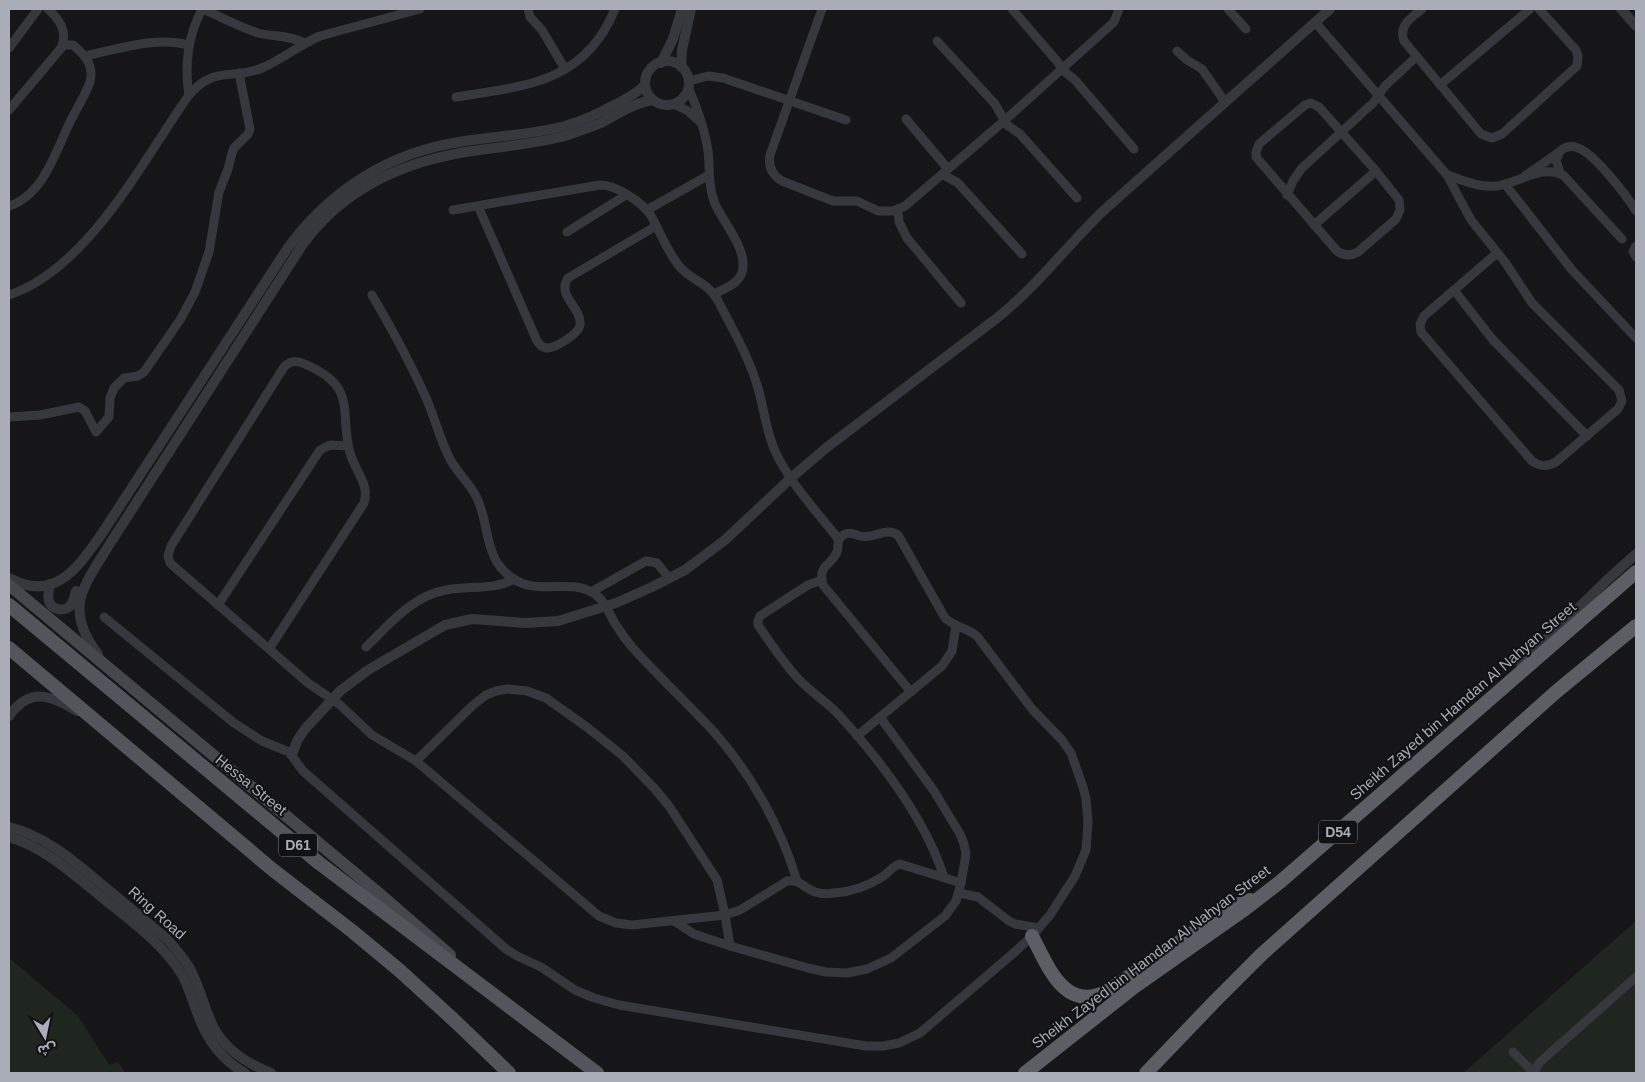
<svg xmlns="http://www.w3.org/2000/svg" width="1645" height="1082" font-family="Arial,'Noto Sans Arabic',sans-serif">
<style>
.grass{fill:#1e261f}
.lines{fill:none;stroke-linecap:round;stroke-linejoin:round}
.minor{stroke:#37383d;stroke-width:9}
.tertiary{stroke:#37383d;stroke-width:10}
.secondary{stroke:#45474d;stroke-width:12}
.primary{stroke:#53555c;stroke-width:14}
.trunk{stroke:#5b5e65;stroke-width:14}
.labels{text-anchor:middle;stroke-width:4;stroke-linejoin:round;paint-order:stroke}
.shield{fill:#111113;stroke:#7b7e86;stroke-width:1}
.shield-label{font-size:14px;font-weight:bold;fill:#a8adb8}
.street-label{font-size:15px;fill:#a8adb8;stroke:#111113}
</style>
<rect width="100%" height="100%" fill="#161618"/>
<g class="grass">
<path d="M1636,921v152h-173z"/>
<path d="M9,958l69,58 31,49 9,-3 7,11h-116z"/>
</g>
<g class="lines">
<g class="minor">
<path d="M203,9c18,8 36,18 55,24 15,4 32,2 46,10"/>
<path d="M528,9l2,8 12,13 23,39"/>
<path d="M822,9l-52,146c-2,11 2,20 12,26l51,20h24l21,10h15l12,-5 99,-85 110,-99 5,-13"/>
<path d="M1012,9l44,51 9,12 10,8 59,69"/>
<path d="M1228,9l18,20"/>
<path d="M1422,9c-11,9 -24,17 -18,32l77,93 11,4 10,-4 75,-68 1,-10 -2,-6 -37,-41"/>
<path d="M1315,22l132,153 24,45 34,42 27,41 87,87 3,11 -4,8 -62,53c-9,5 -16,5 -24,-1l-111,-129 -1,-8 4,-8 73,-63"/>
<path d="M937,41l58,63 12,21 13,9 57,64"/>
<path d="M9,48l29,-39"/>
<path d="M1177,51l10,9 15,9 23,33"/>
<path d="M85,56c34,-7 70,-20 104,-11"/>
<path d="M689,81l19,-5 15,2 123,42"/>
<path d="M1440,85l90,-76"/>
<path d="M689,89c8,19 16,41 19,62 2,18 0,36 7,53 9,19 30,43 28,63 -1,16 -17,21 -29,27"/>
<path d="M189,95c-5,-31 -1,-59 13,-86"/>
<path d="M456,97c69,-11 129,-14 159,-88"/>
<path d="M1311,103l8,4 57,64 23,29 1,10 -4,9 -38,33c-7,4 -14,4 -21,-1l-81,-94v-5l3,-8 46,-39z"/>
<path d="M674,104l14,7 12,11"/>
<path d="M9,110l53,-63c5,-17 -2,-27 -14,-38"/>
<path d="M906,119l42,50"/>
<path d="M1560,173l-4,-13 4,-9c5,-4 11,-6 18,-3 16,5 49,48 58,63"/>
<path d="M942,174l16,9 64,71"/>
<path d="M1448,175c16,6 32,13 49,11 22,-3 47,-23 67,-10l58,63"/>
<path d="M1525,176l33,-23"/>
<path d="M1505,184l67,86 64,68"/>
<path d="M1287,195l6,-14 8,-12 72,-66 12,-17 31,-29"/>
<path d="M9,206c35,-11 47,-56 62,-86 6,-12 14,-24 19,-38 4,-17 -4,-26 -17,-37h-11"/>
<path d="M478,206l59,135c2,3 4,6 9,7 8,1 33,-14 34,-23 2,-18 -24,-29 -12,-47l88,-52"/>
<path d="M898,209l1,13 8,16 54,65"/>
<path d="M453,210l147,-25c16,0 40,16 50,29 10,17 17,38 30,53 11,13 28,16 37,32 14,27 33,60 41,89 6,21 8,43 17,63 14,31 43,62 64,89"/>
<path d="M647,210l62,-35"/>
<path d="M1314,225l62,-54"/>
<path d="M567,232l59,-37"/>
<path d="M1636,246l-3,5 3,6"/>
<path d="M1454,290l39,50 94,96"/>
<path d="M9,295c79,-26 134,-135 180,-200 26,-30 44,-15 73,-27 21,-9 37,-23 58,-32l100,-27"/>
<path d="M372,295c20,34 39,69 55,105 8,19 13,39 22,57 7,15 21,26 28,41 11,22 8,52 25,71 29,33 65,6 93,25 11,8 14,20 21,31 5,8 10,15 16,22 26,29 55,56 82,85 37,42 67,95 83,149"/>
<path d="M9,417l31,-2 39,-8 6,4 11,21 13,-15 1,-19 4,-10 10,-10 14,-2 6,-4 36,-52 15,-28 14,-40 10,-60 9,-23 4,-16 2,-5 14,-14 2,-5 -11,-56"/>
<path d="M822,580l-14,5 -48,31 -2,5v4c11,16 23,34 36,49 13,16 31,26 45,41 42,46 86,104 105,162"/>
<path d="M591,592l55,-31 11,2 12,15"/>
<path d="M218,605l102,-155 10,-5 18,1"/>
<path d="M104,617l130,106 28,18 27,11 14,19 203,178 11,7 24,11 34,23 19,8 25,7 247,41h17l16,-3 21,-10 96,-82 16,-15 18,-21 25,-39 11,-26 2,-28 -2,-23 -3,-12 -12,-34 -9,-13 -30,-31 -55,-73c-10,-8 -22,-9 -32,-18l-47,-83c-13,-9 -24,5 -38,1 -6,-2 -12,-5 -18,0 -7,6 -2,12 -6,18 -7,13 -18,11 -13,31l88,107"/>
<path d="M366,647c23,-22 46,-51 80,-57 22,-5 47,1 68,-11"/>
<path d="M269,649l95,-146c6,-19 -9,-32 -14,-50 -11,-40 8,-65 -41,-87 -10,-5 -17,-7 -25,1l-113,179 -3,10 2,7 138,120 31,21 33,31 44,26 183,155 17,7 16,2 93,-10 15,-5 47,-29c13,-2 17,7 28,11 6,2 13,2 19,1 16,-1 34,-7 48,-16 7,-4 10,-11 18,-13l61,19"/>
<path d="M857,736l85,-70 10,-15 4,-25"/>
<path d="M416,761l56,-55 14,-11 10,-4 11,-2 20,2 19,7 42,30 35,28 31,32 15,18 48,74 8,35 5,31"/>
<path d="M959,893l19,4 31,24 6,3 24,4"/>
<path d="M674,921l20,13 36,12 78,22 18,4 21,1 20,-4 24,-11 54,-42 11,-15 5,-18 5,-29 -2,-10 -4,-10 -26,-43 -54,-74"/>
<path d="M1513,1052l21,21"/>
<path d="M1535,1073l1,-5 4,-6 96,-85"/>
</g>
<g class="tertiary">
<path d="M1621,9l15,17"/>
<circle cx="667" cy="83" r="22"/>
<path d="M661,63l12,-24 9,-30"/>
<path d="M681,67l1,-17 9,-41"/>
<path d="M9,578c46,25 68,-10 92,-43l186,-286c40,-55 95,-92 161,-105 39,-8 79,-8 117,-18 16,-5 31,-11 45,-19 13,-6 25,-12 35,-22"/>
<path d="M50,584c-1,5 -3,12 -1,17 3,10 18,12 23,2 2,-3 3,-8 4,-12"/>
<path d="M98,654c-36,-47 -13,-69 13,-112l192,-298c38,-52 95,-80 157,-91 35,-6 71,-8 105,-17 12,-4 24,-8 36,-13 17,-9 33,-20 52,-23"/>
<path d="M1521,664l86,-84 29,-26"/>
<path d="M9,716c21,-29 41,-21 68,-5"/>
<path d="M292,755l5,-14 8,-12 35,-38 28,-21 77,-45 27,-6 54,4 32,-2 58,-18 36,-16 33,-17 40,-30 66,-62 35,-30 171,-130c39,-31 69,-71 105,-106l228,-203"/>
<path d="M9,827c36,9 62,32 90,55 23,19 46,38 68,57 8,9 16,18 22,28 11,19 15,42 25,61 12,22 34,36 57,45"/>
<path d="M9,837c37,11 65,38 95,62 27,22 58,44 77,74 8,13 11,28 17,42 9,25 24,45 47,58"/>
</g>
<path class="secondary" d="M9,585l372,310 69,60"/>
<g class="primary">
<path d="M9,605l310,258 278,210"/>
<path d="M9,648l264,222 79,61 47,39 57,52 53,51"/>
</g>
<g class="trunk">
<path d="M1032,936c16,30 33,79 77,54l120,-82 21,-8"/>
<path d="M1025,1073l109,-86 111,-78 35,-27 356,-310"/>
<path d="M1146,1073l68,-71 48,-48 295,-263 79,-65"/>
</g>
</g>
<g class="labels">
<g class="shield">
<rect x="1319" y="820.5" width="38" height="23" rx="4"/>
<rect x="279" y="833.5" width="38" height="23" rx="4"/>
</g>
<g class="shield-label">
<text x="1338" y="837">D54</text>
<text x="298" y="850">D61</text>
</g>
<g class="street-label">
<text transform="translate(1463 701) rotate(-41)" y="5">Sheikh Zayed bin Hamdan Al Nahyan Street</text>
<text transform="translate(251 785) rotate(39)" y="5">Hessa Street</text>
<text transform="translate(157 913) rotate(42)" y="5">Ring Road</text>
<text transform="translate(1151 957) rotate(-37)" y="5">Sheikh Zayed bin Hamdan Al Nahyan Street</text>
</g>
</g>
<rect width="1645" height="1082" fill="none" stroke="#a8adb8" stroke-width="20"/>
<g transform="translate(45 1037) rotate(170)" stroke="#111113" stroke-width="4" paint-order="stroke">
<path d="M0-4L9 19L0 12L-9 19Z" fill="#a8adb8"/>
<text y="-8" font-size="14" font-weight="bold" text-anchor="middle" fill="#a8adb8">ش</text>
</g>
</svg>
